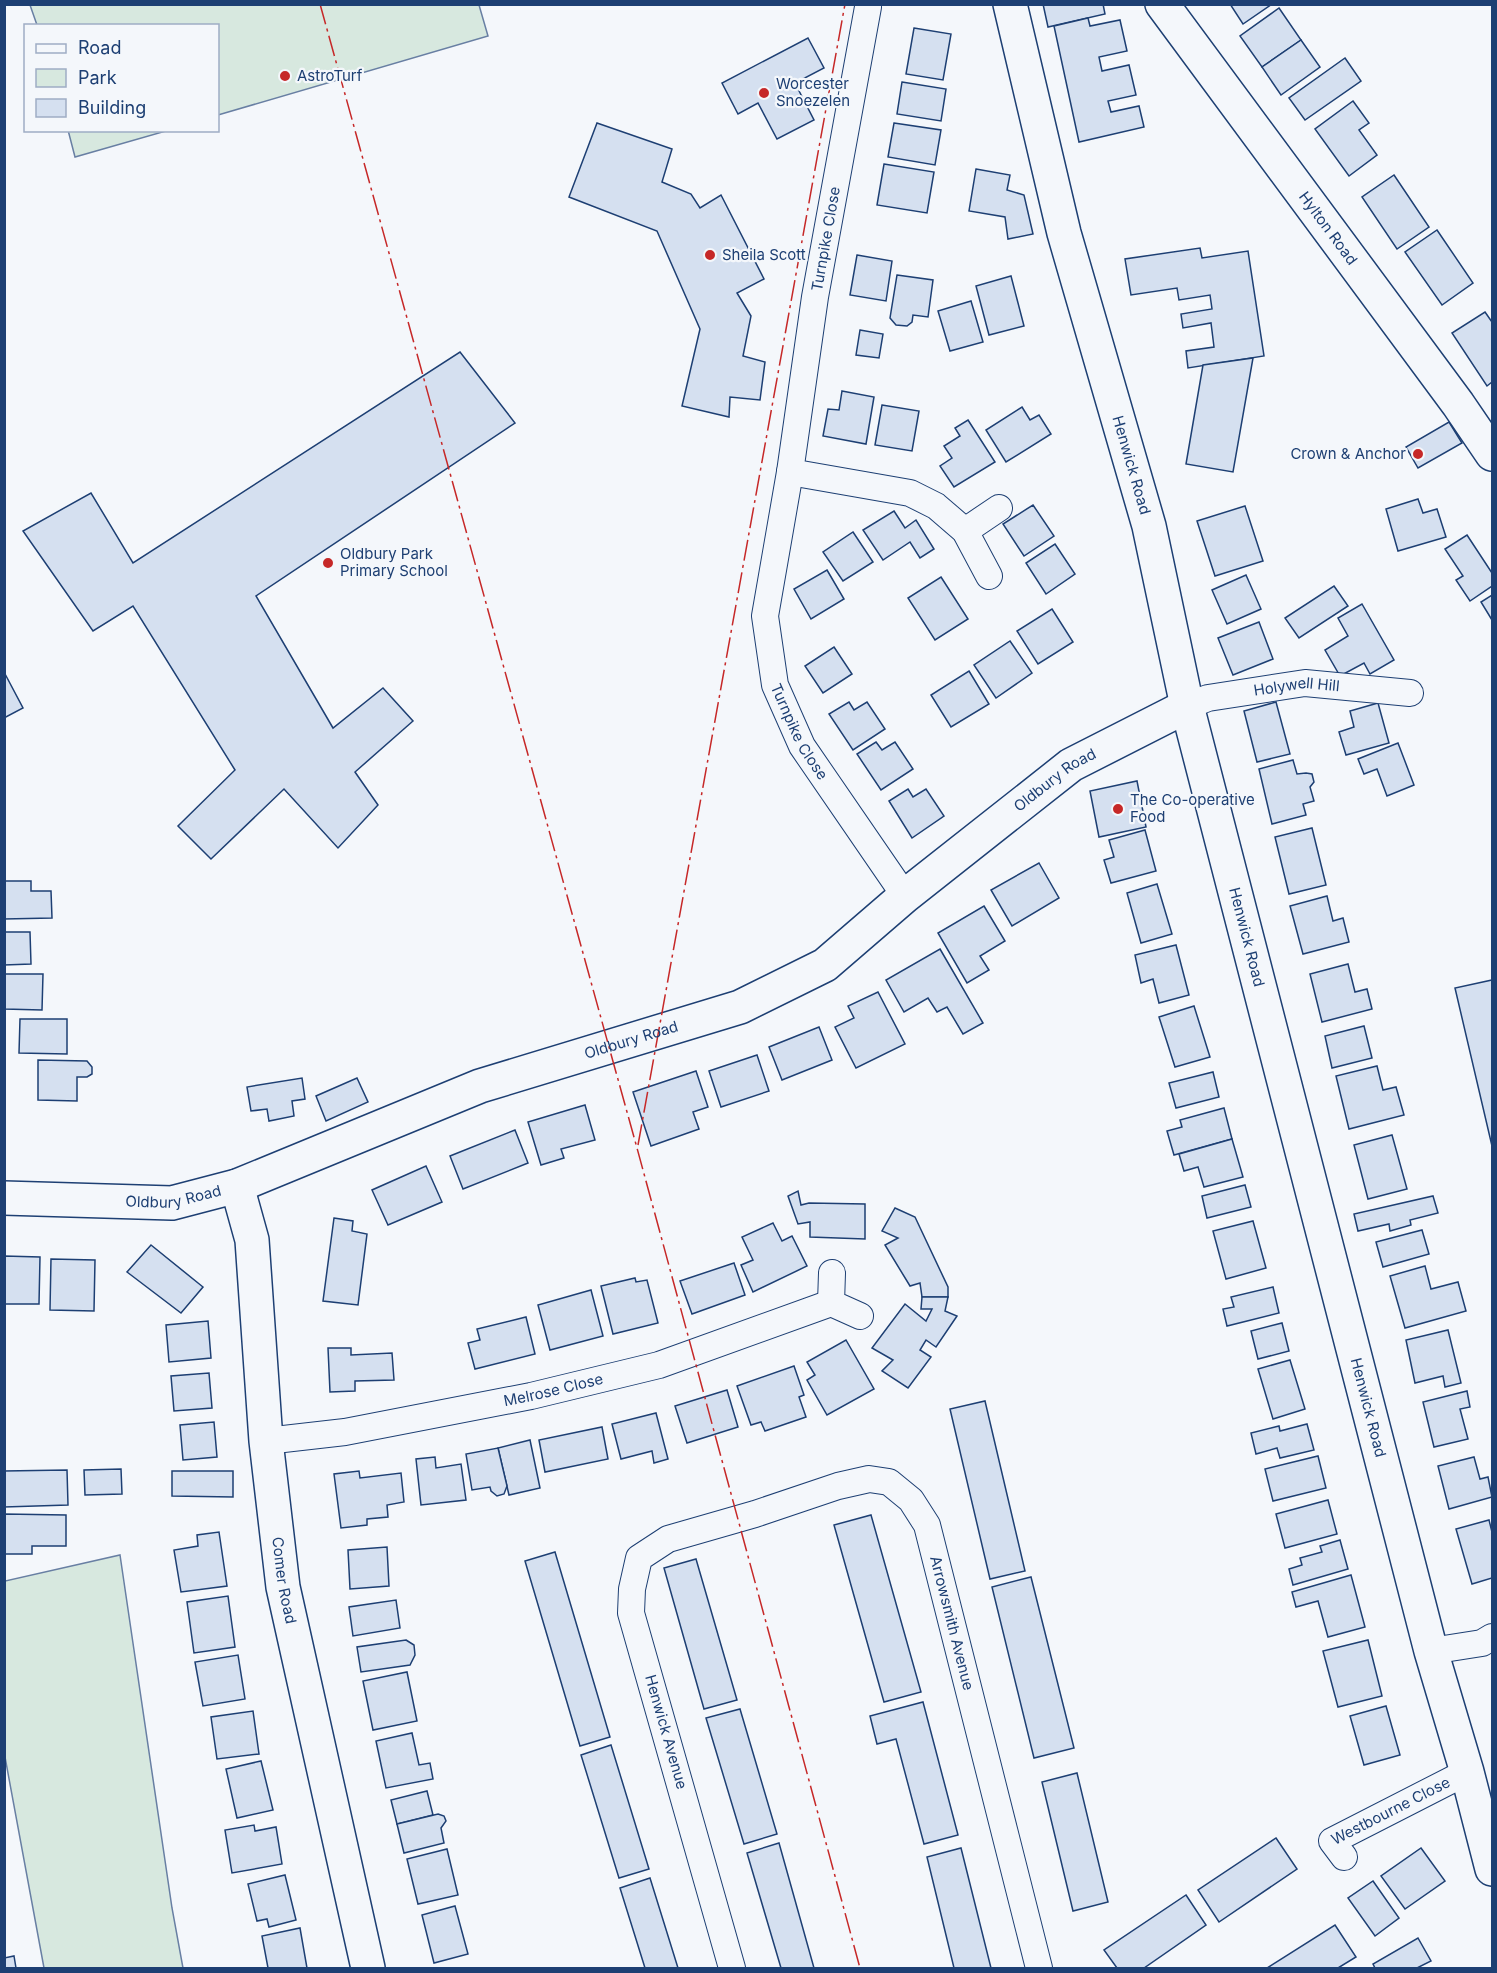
<svg xmlns="http://www.w3.org/2000/svg" width="1497" height="1973" font-family="Inter,sans-serif">
<style>
.green{fill:#d7e8df;stroke:#687fa3;stroke-width:1.5}
.building{fill:#d5e0f0;stroke:#1d3f73;stroke-width:1.5}
.lines{fill:none;stroke-linecap:round;stroke-linejoin:round}
.street-casing{stroke:#1d3f73;stroke-width:28}
.secondary-casing{stroke:#1d3f73;stroke-width:36}
.primary-casing{stroke:#1d3f73;stroke-width:36}
.street{stroke:#f4f7fb;stroke-width:26}
.secondary{stroke:#f4f7fb;stroke-width:33}
.primary{stroke:#f4f7fb;stroke-width:33}
.power{stroke:#c62828;stroke-width:1.5;stroke-dasharray:21 4.5 3 4.5;stroke-linecap:butt}
.poi-dot{fill:#c62828;stroke:#f4f7fb;stroke-width:2}
.labels{text-anchor:middle;stroke-width:4.5;stroke-linejoin:round;paint-order:stroke}
.poi-label{font-size:15px;fill:#1d3f73;stroke:#f4f7fb;text-anchor:start}
.street-label{font-size:15px;fill:#1d3f73;stroke:#f4f7fb}
</style>
<rect width="100%" height="100%" fill="#f4f7fb"/>
<g class="green">
<path d="M30,5h449l9,31 -270,79v-89l-181,-1z"/>
<path d="M68,130h98v1l-91,26z"/>
<path d="M120,1555l52,353 11,60h-139l-39,-211v-176z"/>
</g>
<g class="building">
<path d="M1043,4h60l2,10 -57,13z"/>
<path d="M1230,4h42l-29,20z"/>
<path d="M1279,8l22,32 -39,27 -22,-31z"/>
<path d="M1088,18l2,8 30,-6 7,31 -28,6 3,14 27,-6 7,30 -28,6 3,11 28,-6 5,21 -65,15 -25,-116z"/>
<path d="M914,28l37,6 -8,46 -37,-6z"/>
<path d="M808,38l16,30 -29,15 19,37 -37,19 -19,-36 -20,11 -16,-31z"/>
<path d="M1301,40l19,27 -39,28 -19,-28z"/>
<path d="M1345,58l16,23 -56,39 -16,-22z"/>
<path d="M902,82l44,7 -5,32 -44,-7z"/>
<path d="M1353,101l16,22 -10,7 18,25 -28,21 -34,-47z"/>
<path d="M597,123l75,26 -10,33 29,12 9,14 21,-13 43,84 -27,14 14,23 -8,40 22,6 -5,38 -30,-3 -1,20 -47,-11 18,-77 -43,-98 -88,-34z"/>
<path d="M894,123l47,7 -6,35 -47,-8z"/>
<path d="M884,164l50,8 -7,41 -50,-8z"/>
<path d="M976,169l34,6 -3,15 17,5 9,39 -25,5 -3,-22 -36,-6z"/>
<path d="M1394,175l35,52 -32,22 -35,-52z"/>
<path d="M1437,230l36,53 -31,22 -37,-53z"/>
<path d="M1200,248l2,10 46,-7 16,105 -76,12 -2,-17 28,-4 -3,-24 -28,5 -2,-14 31,-5 -2,-14 -31,5 -2,-12 -46,7 -6,-36z"/>
<path d="M857,255l35,6 -6,40 -36,-6z"/>
<path d="M897,275l36,5 -5,37 -15,-2 -1,7 -5,4 -11,-1 -6,-7z"/>
<path d="M1011,276l13,50 -35,9 -13,-49z"/>
<path d="M971,301l12,41 -33,9 -12,-40z"/>
<path d="M1485,312l7,10v60l-5,4 -35,-53z"/>
<path d="M860,330l23,4 -4,24 -23,-3z"/>
<path d="M460,352l55,71 -259,173 77,132 50,-40 30,33 -58,51 23,33 -40,43 -54,-59 -73,70 -33,-33 57,-56 -102,-164 -40,25 -70,-100 68,-38 42,70z"/>
<path d="M1253,358l-20,114 -47,-8 17,-99z"/>
<path d="M842,391l32,6 -8,47 -43,-8 5,-27 11,1z"/>
<path d="M882,405l37,6 -7,40 -37,-6z"/>
<path d="M1022,407l8,13 9,-5 12,19 -45,28 -20,-32z"/>
<path d="M968,420l27,42 -41,25 -14,-21 12,-8 -8,-12 16,-10 -5,-8z"/>
<path d="M1449,422l13,21 -44,25 -12,-21z"/>
<path d="M1418,499l5,14 14,-4 9,28 -48,14 -12,-42z"/>
<path d="M1033,505l21,31 -30,20 -21,-32z"/>
<path d="M1245,506l18,55 -48,15 -18,-55z"/>
<path d="M894,511l11,17 11,-8 18,29 -14,9 -10,-16 -27,18 -20,-30z"/>
<path d="M853,532l20,30 -30,19 -20,-29z"/>
<path d="M1467,535l25,38v13l-22,15 -14,-21 7,-4 -18,-27z"/>
<path d="M1055,544l20,30 -29,20 -20,-31z"/>
<path d="M827,570l17,29 -33,20 -17,-30z"/>
<path d="M1246,575l15,34 -34,15 -15,-34z"/>
<path d="M941,577l27,42 -33,21 -27,-42z"/>
<path d="M1334,586l14,20 -49,32 -14,-20z"/>
<path d="M1492,595v25l-11,-18z"/>
<path d="M1362,604l32,56 -24,14 -6,-11 -24,13 -15,-26 23,-14 -10,-18z"/>
<path d="M1052,609l21,33 -35,22 -21,-33z"/>
<path d="M1259,622l14,37 -40,16 -15,-37z"/>
<path d="M1010,641l22,32 -36,25 -22,-33z"/>
<path d="M834,647l18,27 -29,19 -18,-27z"/>
<path d="M969,671l20,33 -38,23 -20,-32z"/>
<path d="M4,672l19,36 -19,10z"/>
<path d="M849,702l5,8 13,-8 18,27 -32,21 -24,-36z"/>
<path d="M1276,702l14,52 -33,8 -13,-51z"/>
<path d="M1378,703l11,40 -43,12 -7,-23 15,-5 -4,-16z"/>
<path d="M876,742l6,8 13,-8 18,27 -32,21 -24,-36z"/>
<path d="M1398,743l16,42 -27,11 -10,-27 -13,5 -6,-15z"/>
<path d="M1293,760l4,14 9,-1 6,1 2,8 -4,5 4,14 -11,3 3,11 -34,9 -13,-55z"/>
<path d="M1137,781l9,46 -47,10 -9,-46z"/>
<path d="M908,789l5,8 13,-8 18,27 -32,22 -23,-37z"/>
<path d="M1312,828l14,57 -37,9 -14,-57z"/>
<path d="M1145,830l11,41 -45,12 -7,-23 10,-3 -5,-17z"/>
<path d="M1039,863l20,35 -47,28 -21,-36z"/>
<path d="M4,881h27v10h20l1,27 -48,1z"/>
<path d="M1157,884l15,50 -31,9 -14,-50z"/>
<path d="M1327,896l6,25 10,-3 6,24 -46,12 -13,-48z"/>
<path d="M984,906l21,35 -25,15 9,14 -22,13 -29,-50z"/>
<path d="M4,932h26l1,32 -27,1z"/>
<path d="M1176,945l13,50 -30,8 -6,-24 -12,4 -6,-28z"/>
<path d="M940,949l43,74 -20,11 -16,-27 -10,5 -9,-14 -24,14 -18,-32z"/>
<path d="M1348,964l7,28 12,-3 5,20 -50,13 -12,-48z"/>
<path d="M4,974h39l-1,36 -38,-1z"/>
<path d="M1492,980v166l-37,-158z"/>
<path d="M878,992l27,52 -49,24 -21,-41 19,-9 -6,-12z"/>
<path d="M1194,1006l16,51 -35,10 -16,-50z"/>
<path d="M20,1019h47v35l-48,-1z"/>
<path d="M1364,1026l8,32 -40,10 -7,-32z"/>
<path d="M819,1027l13,33 -50,20 -13,-33z"/>
<path d="M757,1055l12,36 -48,16 -12,-36z"/>
<path d="M38,1060l49,1 5,6v7l-5,3h-10v24l-39,-1z"/>
<path d="M1377,1066l6,24 13,-3 8,28 -55,14 -13,-53z"/>
<path d="M696,1071l12,36 -15,5 6,17 -48,17 -18,-54z"/>
<path d="M1213,1072l6,25 -43,11 -7,-25z"/>
<path d="M302,1078l3,21 -13,2 2,15 -25,5 -2,-12 -16,2 -4,-24z"/>
<path d="M357,1078l11,24 -42,19 -10,-25z"/>
<path d="M585,1105l10,35 -34,9 3,9 -23,7 -13,-43z"/>
<path d="M1224,1108l8,31 -58,16 -7,-24 15,-4 -2,-7z"/>
<path d="M515,1130l13,33 -65,26 -13,-33z"/>
<path d="M1392,1135l15,54 -39,10 -14,-54z"/>
<path d="M1232,1139l11,38 -39,10 -6,-20 -14,4 -5,-17z"/>
<path d="M426,1166l16,36 -54,23 -16,-35z"/>
<path d="M1245,1185l6,22 -44,11 -5,-22z"/>
<path d="M798,1191l3,14 8,-2 56,1v35l-55,-2v-15l-12,2 -10,-28z"/>
<path d="M1433,1196l5,17 -28,7 1,5 -21,6 -1,-7 -31,7 -4,-17z"/>
<path d="M895,1208l20,9 33,70v10h-26l-2,-14 -10,3 -25,-41 13,-7 -16,-7z"/>
<path d="M334,1218l19,3 -1,10 15,3 -9,71 -35,-4z"/>
<path d="M1253,1221l13,47 -40,11 -13,-48z"/>
<path d="M773,1223l9,18 10,-5 15,30 -54,26 -12,-27 12,-5 -11,-23z"/>
<path d="M1422,1230l7,24 -46,13 -7,-25z"/>
<path d="M151,1245l52,42 -22,26 -54,-41z"/>
<path d="M4,1256l36,1 -1,47h-35z"/>
<path d="M51,1259l44,1 -1,51 -44,-1z"/>
<path d="M734,1263l11,32 -53,19 -12,-33z"/>
<path d="M1425,1266l6,23 27,-7 8,29 -61,17 -15,-52z"/>
<path d="M635,1278l1,4 11,-2 11,43 -45,11 -12,-48z"/>
<path d="M1273,1287l6,26 -52,13 -4,-17 11,-2 -3,-10z"/>
<path d="M591,1290l12,46 -53,14 -12,-45z"/>
<path d="M922,1297h26l-3,14 12,5 -21,31 -10,-7 -6,10 11,7 -23,31 -26,-17 11,-11 -21,-12 33,-44 21,17 6,-12h-11z"/>
<path d="M526,1317l9,37 -60,15 -7,-26 12,-3 -3,-11z"/>
<path d="M208,1321l3,37 -42,4 -3,-37z"/>
<path d="M1282,1323l7,28 -31,8 -7,-28z"/>
<path d="M1448,1330l13,53 -16,4 -2,-11 -28,7 -9,-43z"/>
<path d="M846,1340l28,49 -47,26 -20,-35 8,-5 -8,-13z"/>
<path d="M328,1348h23v7l41,-2 2,27 -39,1v10l-25,1z"/>
<path d="M1290,1360l15,49 -32,10 -15,-50z"/>
<path d="M794,1366l10,29 -5,2 7,20 -41,14 -4,-9 -10,3 -14,-39z"/>
<path d="M209,1373l3,35 -38,3 -3,-35z"/>
<path d="M727,1390l11,37 -51,16 -12,-37z"/>
<path d="M1467,1391l3,16 -10,2 8,30 -34,8 -11,-45z"/>
<path d="M985,1401l40,170 -35,8 -40,-170z"/>
<path d="M656,1413l12,46 -14,4 -2,-12 -31,8 -9,-35z"/>
<path d="M214,1422l3,35 -34,3 -3,-35z"/>
<path d="M1307,1424l7,26 -34,8 -3,-10 -21,6 -5,-21 28,-7 1,5z"/>
<path d="M602,1427l6,32 -63,13 -6,-32z"/>
<path d="M530,1440l10,48 -31,7 -11,-47z"/>
<path d="M498,1448l9,38 -3,8 -7,2 -6,-5 -1,-4 -18,3 -6,-36z"/>
<path d="M1318,1456l8,32 -53,13 -8,-32z"/>
<path d="M435,1457l1,11 25,-4 5,36 -45,5 -5,-46z"/>
<path d="M1474,1457l6,22 8,-2 4,20 -43,12 -11,-43z"/>
<path d="M121,1469l1,25 -37,1 -1,-25z"/>
<path d="M67,1470l1,35 -64,2v-36z"/>
<path d="M172,1471h61v26l-61,-1z"/>
<path d="M359,1471l1,7 41,-5 3,29 -17,3 1,12 -21,2v6l-26,3 -7,-54z"/>
<path d="M1328,1500l9,34 -52,14 -9,-34z"/>
<path d="M4,1514l62,1v31h-34v8h-28z"/>
<path d="M871,1515l50,177 -37,10 -50,-177z"/>
<path d="M1489,1520l3,12v46l-20,6 -16,-55z"/>
<path d="M219,1532l8,54 -46,6 -7,-42 24,-4 -1,-11z"/>
<path d="M1340,1540l8,29 -55,16 -4,-16 13,-4 -2,-7 22,-6 -2,-6z"/>
<path d="M387,1547l2,39 -39,3 -2,-39z"/>
<path d="M555,1552l55,185 -30,9 -55,-185z"/>
<path d="M696,1559l41,141 -33,9 -40,-141z"/>
<path d="M1351,1575l14,52 -37,10 -10,-36 -22,6 -4,-15z"/>
<path d="M1031,1577l43,171 -40,10 -42,-171z"/>
<path d="M228,1596l7,51 -41,6 -7,-51z"/>
<path d="M396,1600l4,28 -47,8 -4,-29z"/>
<path d="M406,1640l8,5 1,10 -5,10 -49,7 -4,-25z"/>
<path d="M1368,1640l14,56 -44,11 -15,-56z"/>
<path d="M238,1655l7,44 -42,7 -8,-44z"/>
<path d="M407,1672l10,49 -44,9 -10,-49z"/>
<path d="M923,1702l35,133 -34,9 -28,-105 -19,5 -7,-28z"/>
<path d="M1386,1706l14,49 -36,10 -14,-49z"/>
<path d="M740,1709l37,125 -33,10 -38,-126z"/>
<path d="M253,1711l6,43 -42,5 -6,-42z"/>
<path d="M412,1733l7,32 11,-2 3,16 -47,9 -10,-47z"/>
<path d="M611,1745l38,124 -30,9 -38,-123z"/>
<path d="M261,1761l12,49 -36,8 -11,-49z"/>
<path d="M1077,1773l31,129 -35,9 -31,-129z"/>
<path d="M427,1791l6,24 -36,9 -6,-24z"/>
<path d="M438,1814l6,2 2,5 -5,7 3,15 -40,10 -7,-29z"/>
<path d="M254,1825l1,6 21,-4 6,37 -50,9 -7,-43z"/>
<path d="M1276,1838l21,31 -78,53 -21,-32z"/>
<path d="M779,1843l35,125h-33l-34,-115z"/>
<path d="M961,1848l30,120h-37l-27,-111z"/>
<path d="M1421,1848l24,33 -40,28 -24,-33z"/>
<path d="M447,1849l11,46 -40,9 -11,-45z"/>
<path d="M285,1875l11,45 -27,7 -2,-8 -10,2 -9,-37z"/>
<path d="M650,1878l28,90h-33l-25,-80z"/>
<path d="M1373,1881l26,37 -24,18 -27,-38z"/>
<path d="M1186,1895l20,30 -62,43h-27l-13,-18z"/>
<path d="M455,1906l13,48 -34,9 -12,-48z"/>
<path d="M1335,1925l21,32 -18,11h-71z"/>
<path d="M300,1928l7,40h-39l-6,-32z"/>
<path d="M1418,1938l13,23 -14,7h-42l-2,-4z"/>
<path d="M14,1956l2,12h-12v-10z"/>
</g>
<g class="lines">
<defs>
<g id="street">
<path id="s1" d="M868,7l-53,290 -25,175 -25,144 10,69 27,61 103,150"/>
<path d="M790,472l120,21 26,13 29,25 24,45"/>
<path d="M965,531l34,-23"/>
<path id="s2" d="M1187,706l21,-8 97,-15 105,10"/>
<path d="M832,1273l-1,30 29,13"/>
<path id="s3" d="M266,1441l79,-9 186,-36 128,-31 172,-62"/>
<path d="M1431,1651l51,-8 10,-6"/>
<path id="s4" d="M1344,1857l-12,-16 135,-69"/>
<path id="s5" d="M732,1968l-101,-355 1,-24 7,-31 29,-19 87,-25 83,-28 31,-7 20,3 22,18 16,25 112,443"/>
</g>
<g id="secondary">
<path id="s6" d="M1010,4l54,229 85,293 38,180 244,945 36,121 25,97"/>
<path id="s7" d="M237,1186l15,54 14,201 17,146 85,381"/>
<path id="s8" d="M4,1198l168,5 65,-17 243,-100 260,-79 85,-42 80,-69 166,-131 116,-59"/>
</g>
<g id="primary">
<path id="s9" d="M1162,4l296,400 34,50"/>
</g>
</defs>
<use href="#street" class="street-casing"/>
<use href="#secondary" class="secondary-casing"/>
<use href="#primary" class="primary-casing"/>
<use href="#street" class="street"/>
<use href="#secondary" class="secondary"/>
<use href="#primary" class="primary"/>
<g class="power">
<path d="M320,4l317,1144 223,820"/>
<path d="M638,1145l207,-1141"/>
</g>
</g>
<g class="poi-dot">
<circle cx="285" cy="76" r="6"/>
<circle cx="764" cy="93" r="6"/>
<circle cx="710" cy="255" r="6"/>
<circle cx="1418" cy="454" r="6"/>
<circle cx="328" cy="563" r="6"/>
<circle cx="1118" cy="809" r="6"/>
</g>
<g class="labels">
<g class="poi-label">
<text x="297" y="81">AstroTurf</text>
<text x="776" y="89">Worcester<tspan x="776" dy="17">Snoezelen</tspan></text>
<text x="722" y="260">Sheila Scott</text>
<text x="1406" y="459" text-anchor="end">Crown &amp; Anchor</text>
<text x="340" y="559">Oldbury Park<tspan x="340" dy="17">Primary School</tspan></text>
<text x="1130" y="805">The Co-operative<tspan x="1130" dy="17">Food</tspan></text>
</g>
<g class="street-label">
<text dy="5" stroke="none"><textPath href="#s9" startOffset="279">Hylton Road</textPath></text>
<text transform="translate(826 239) rotate(-80)" y="5">Turnpike Close</text>
<text dy="5" stroke="none"><textPath href="#s6" startOffset="477">Henwick Road</textPath></text>
<text dy="5" stroke="none"><textPath href="#s2" startOffset="112">Holywell Hill</textPath></text>
<text dy="5" stroke="none"><textPath href="#s1" startOffset="740">Turnpike Close</textPath></text>
<text dy="5" stroke="none"><textPath href="#s8" startOffset="1160">Oldbury Road</textPath></text>
<text dy="5" stroke="none"><textPath href="#s6" startOffset="963">Henwick Road</textPath></text>
<text dy="5" stroke="none"><textPath href="#s8" startOffset="656">Oldbury Road</textPath></text>
<text dy="5" stroke="none"><textPath href="#s8" startOffset="170">Oldbury Road</textPath></text>
<text dy="5" stroke="none"><textPath href="#s3" startOffset="292">Melrose Close</textPath></text>
<text dy="5" stroke="none"><textPath href="#s6" startOffset="1449">Henwick Road</textPath></text>
<text dy="5" stroke="none"><textPath href="#s7" startOffset="398">Comer Road</textPath></text>
<text dy="5" stroke="none"><textPath href="#s5" startOffset="849">Arrowsmith Avenue</textPath></text>
<text transform="translate(666 1732) rotate(74)" y="5">Henwick Avenue</text>
<text dy="5" stroke="none"><textPath href="#s4" startOffset="86">Westbourne Close</textPath></text>
</g>
</g>
<rect width="1497" height="1973" fill="none" stroke="#1d3f73" stroke-width="12"/>
<rect x="24" y="24" width="195" height="108" fill="#f4f7fb" stroke="#9eadc5" stroke-width="1.5"/>
<rect x="36" y="44" width="30" height="9" fill="#f4f7fb" stroke="#9eadc5" stroke-width="1.5"/>
<text x="78" y="54" font-size="18" fill="#1d3f73">Road</text>
<rect x="36" y="69" width="30" height="18" fill="#d7e8df" stroke="#9eadc5" stroke-width="1.5"/>
<text x="78" y="84" font-size="18" fill="#1d3f73">Park</text>
<rect x="36" y="99" width="30" height="18" fill="#d5e0f0" stroke="#9eadc5" stroke-width="1.5"/>
<text x="78" y="114" font-size="18" fill="#1d3f73">Building</text>
</svg>
